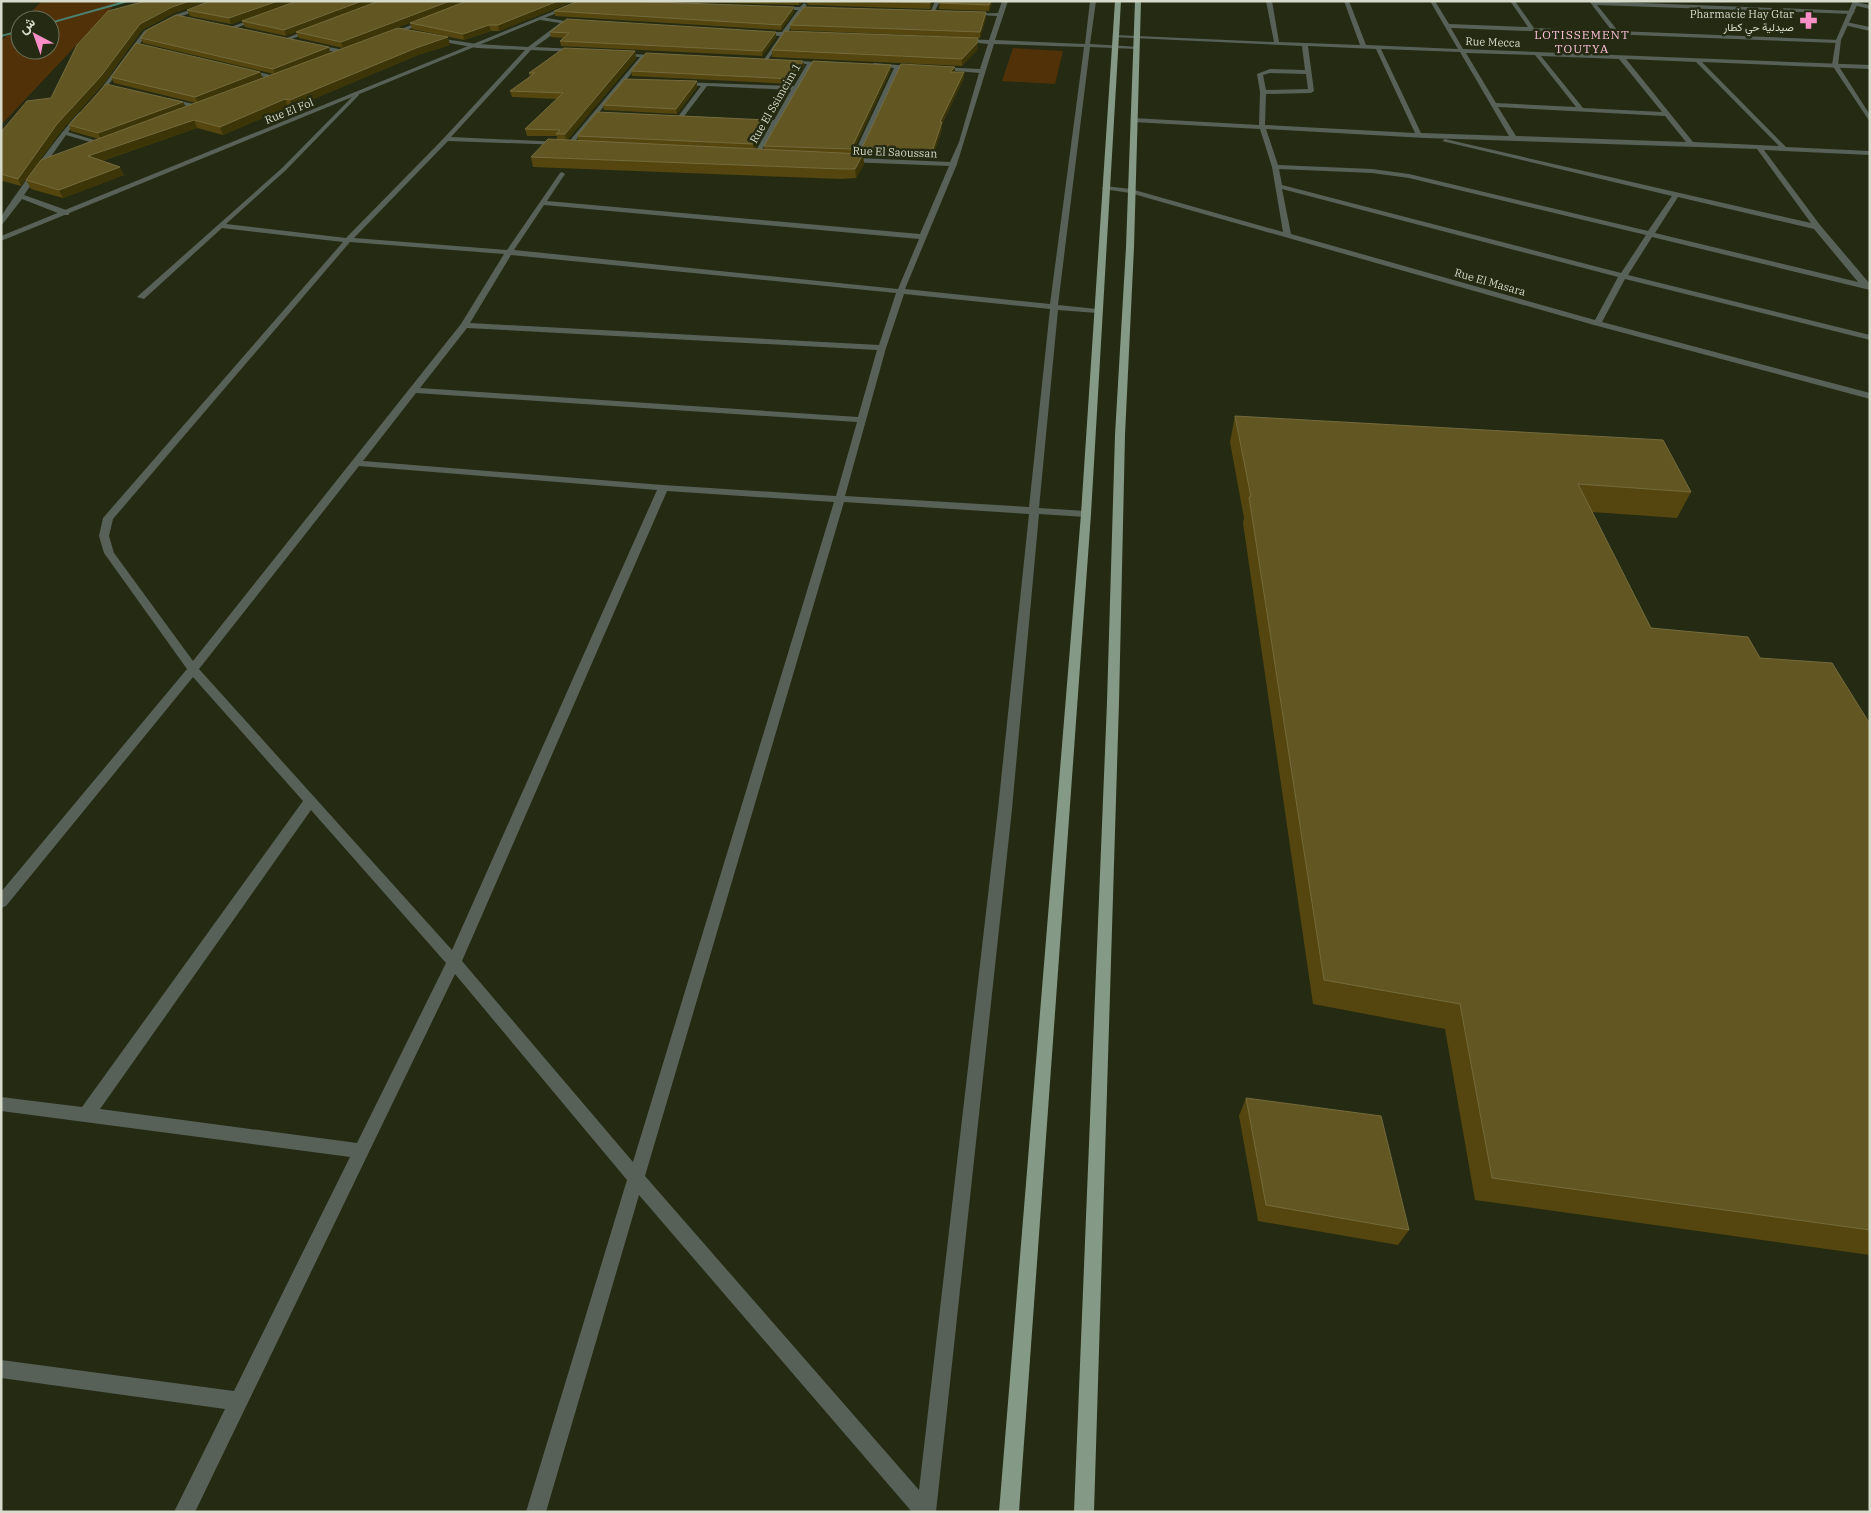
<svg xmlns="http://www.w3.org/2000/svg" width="1871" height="1513" font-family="'IBM Plex Serif',Vazirmatn,serif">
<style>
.green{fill:#513108}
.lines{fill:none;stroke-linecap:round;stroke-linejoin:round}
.stream{fill:#4a8170;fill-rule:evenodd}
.minor{fill:#576158;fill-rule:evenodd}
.tertiary{fill:#576158;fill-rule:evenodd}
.primary{fill:#859a86;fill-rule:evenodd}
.wall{fill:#54460e}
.shaded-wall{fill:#3b3507}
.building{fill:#625623;stroke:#746b3d}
.labels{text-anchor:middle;stroke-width:5;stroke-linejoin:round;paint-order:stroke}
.far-poi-label{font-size:11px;fill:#d6dbcb;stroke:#252b12;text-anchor:end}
.far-street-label{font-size:11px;fill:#d6dbcb;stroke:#252b12}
.far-neighbourhood-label{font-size:12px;letter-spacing:1px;fill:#fcbfdc;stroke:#252b12}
</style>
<rect width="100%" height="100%" fill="#252b12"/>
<g class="green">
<path d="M42,1h76l-117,124v-84l19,-18v27h30v-30h-27z"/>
<path d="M1013,48l50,3 -8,33 -53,-3z"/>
</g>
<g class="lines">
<g class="stream">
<path d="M124,1h8l-82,23v-2z"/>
<path d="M20,30v2l-19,5v-2z"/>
</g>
<g class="minor">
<path d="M216,1h8l-45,16 -31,16 -49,64h-4l49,-66 31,-16z"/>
<path d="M935,1h5l-7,14 -3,-2z"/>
<path d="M1002,1h6l-13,39 90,4 5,-43h6l-6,43 50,3 -3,2 -47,-2 -32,258 39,4 4,2 -4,2 -39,-3 -19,198 47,3 5,3 -5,3 -47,-3 -27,295 -76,703h-24l-273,-317 -93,317h-20l101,-332 -172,-206 -260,538h-21l51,-103 -224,-31v-18l233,31 116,-234 -349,-46v-14l81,10 221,-306 -110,-124 -187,229 -5,2v-16l186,-223 -83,-116 -5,-17 4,-18 240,-276 -121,-14 -78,71 -7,-2 145,-129 75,-76 2,3 -73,75 -60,54 120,14 98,-100 81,-88 -48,-2 -44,-8 -2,-3 46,7 51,3 32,-24 -20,-3 2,-3 28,5 -35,25 40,2 2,3 -46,-2 -80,87 110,5 2,1v2l-115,-4 -94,97 153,12 53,-77 2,-1 3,2 -18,27 373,33 29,-68 -101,-4 -3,-2 7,-2 42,-90 -23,-3 3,-2 46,4 -3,2 -17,-1 -42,90 92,4 9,-20 20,-69 -43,-4 3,-2 41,2 8,-25 -29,-3 3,-2 27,1 8,-24 -31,-2 32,-1zM994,44l90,3 -34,257 -145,-15 52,-125zM544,205l375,34 -21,50 -384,-39zM350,242l154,12 -43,70 -268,337 -79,-108 -5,-17 4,-17zM511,255l385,38 -17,52 -409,-22zM904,294l146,15 -21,198 -184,-11 41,-148zM467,328l410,22 -19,67 -438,-29zM416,393l441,29 -21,74 -173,-11 -300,-24zM359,466l298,24 -205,460 -253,-281zM667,491l167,11 -201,660 -171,-201zM844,502l185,12 -31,295 -79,681 -274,-314zM311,810l135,153 -89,180 -257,-34z"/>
<path d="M1266,1h6l7,41 81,3 -16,-44h5l17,44 92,4 -28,-48h5l14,23 79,3 -18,-26h5l19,27 78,3 -23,-30 266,10 -2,3 -256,-9 21,26 221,9 -2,3 -386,-15 12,21 407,16v4l-168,-7 84,85 84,4v4l-106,-5 56,75 50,59v6l-218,-53 -24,38 242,60v5l-245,-61 -23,43 268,71v6l-276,-74 -464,-132 -27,-4 -1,-1 3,-2 26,3 152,43 -11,-65 -12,-38 -127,-7 -3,-2 3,-2 126,7 1,-33 -3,-18 13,-5 35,1 -3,-24 -190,-9 3,-2 159,7zM1308,46l68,3 39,84 -150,-8 1,-31 45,-1 3,-2zM1381,49l79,3 49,84 -88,-3zM1466,53l69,2 41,52 -80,-4zM1541,56l78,3 43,53 -79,-4zM1626,59l70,3 83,84 -86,-4zM1270,73l36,1 2,15 -42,1 -3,-15zM1498,107l167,9 21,26 -170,-6zM1266,129l159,9 332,11 54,74 -366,-84 -3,2 230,55 -24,35 -239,-57 -37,-5 -94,-4zM1279,169l93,4 37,5 237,57 -25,38 -339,-88zM1282,189l336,88 -23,43 -304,-86zM1678,197l136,32 44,53 -203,-49z"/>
<path d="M1855,2l15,3v4l-17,-4z"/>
<path d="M804,3l3,2 -2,2 17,2 -19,1 -16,23h13l2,3h-17l-18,25h-4l17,-25 -20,-1 -2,-3h24l16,-22h-19l-2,-3h23z"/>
<path d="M258,17l5,1 -30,11 -5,-1z"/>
<path d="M424,20l5,1 -38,15 -5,-1z"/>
<path d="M1846,22l24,5v4l-26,-6z"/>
<path d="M311,28l5,1 -29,12 -5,-1z"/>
<path d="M313,44l31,6 3,2 -3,2 -33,-7z"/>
<path d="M618,53l45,3 -18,1 -74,89h-4v-2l73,-87 -20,-1z"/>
<path d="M785,60l45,3 -3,2 -15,-1 -53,91 -5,-1 17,-30 -23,-3 3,-2 23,1 17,-30 -84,-4 -25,33 -5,-1 24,-32 -20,-1 -2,-3 115,4 13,-22 -20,-1z"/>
<path d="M245,69l34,8 1,1 -3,2 -34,-8z"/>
<path d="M168,98l34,8 1,1 -3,2 -34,-8z"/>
<path d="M80,112l3,2 -15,18 39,12 -3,2 -38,-11 -42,60 45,16v4h-6l-41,-16 -21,27c0,-2 -1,-5 0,-8 3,-9 71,-101 79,-106z"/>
</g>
<g class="tertiary">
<path d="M579,1h7l-585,240v-5z"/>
<path d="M1853,1h6l-18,39 -3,25 32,50v7l-38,-57 4,-25z"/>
</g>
<g class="primary">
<path d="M1115,1h6l-30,513 -72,998h-20l82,-998z"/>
<path d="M1135,1h6l-7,246 -9,188 -6,267 -25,810h-20l33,-810 8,-267 11,-188z"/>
</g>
</g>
<g class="wall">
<path d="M209,1l-35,12 -32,17 -38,53 -43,48 -40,55 -18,-5 -2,2v-51l50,-34 26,-53z"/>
<path d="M297,1l-66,23 -41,-8 -3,-6z"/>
<path d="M297,1l-11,35 -41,-9 -3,-6z"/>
<path d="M379,1h195l-75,30h-8l-27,9 -52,-11 -2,-6 47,-18 -114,43 -44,-10 -3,-6z"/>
<path d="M657,1h147l-5,4z"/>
<path d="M804,1h129l-3,8 -121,-4z"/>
<path d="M940,1h53l-4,10 -50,-2z"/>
<path d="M554,11l240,1 -13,18 -226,-14z"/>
<path d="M986,18l-6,20h-2l-1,12 -15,16 -190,-9v-7l184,-13 -165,-7 -1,-5z"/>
<path d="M550,32h226v5l-14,19 -201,-10 -1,-5 4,-3 -13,-1z"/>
<path d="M141,38l188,9 1,6 120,-8 -32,10 -126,53 -4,-1 -65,28 -26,-7 -95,33 22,14 -61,23 -32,-9 -5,-9 73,-41 -28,-8 -2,-6 114,-23 2,5 11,-4 -82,-20 -3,-6 151,1 12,-4 -131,-31z"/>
<path d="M635,51l1,7 -69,82h11l-1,-4 190,-16 1,6 -13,23h9v-3l127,-76 -39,83 10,1v-6l93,-76 9,6 -22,46v5l-10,30 -69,-4 1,9 -8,14 -15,1 -308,-12 -2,-10 26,-18v-3h-30l-2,-7 32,-30 -45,-2 -2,-6 20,-14 -1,-4z"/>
<path d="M803,61l1,5 -11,18 -161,-8 -1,-5z"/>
<path d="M697,81v6l-20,27 -73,-4 -1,-5z"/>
<path d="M1235,416l456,76 -14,26 -85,-6 59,116 109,30 110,66v531l-395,-55 -30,-171 -132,-25 -70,-481 1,-5 -14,-76z"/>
<path d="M1246,1098l163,132 -11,15 -140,-24 -19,-105z"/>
</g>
<g class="shaded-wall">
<path d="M190,1h19l-35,12 -32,17 -38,53 -43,48 -40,55 -3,-7 39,-55 83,-100 32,-17z"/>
<path d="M278,1h19l-66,23 -2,-6z"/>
<path d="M362,1h17l-93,35 -2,-6z"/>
<path d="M450,1h17l-124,47 -2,-6z"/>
<path d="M558,1h16l-75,30 -1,-6z"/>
<path d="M799,1h5l-5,4z"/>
<path d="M931,1h2l-3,8v-6z"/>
<path d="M991,1h2l-4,10v-6z"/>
<path d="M794,7v5l-13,18v-5z"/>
<path d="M986,12v6l-6,20v-6z"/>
<path d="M489,25l2,6 -27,9 -1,-6z"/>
<path d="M776,32v5l-14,19v-5z"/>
<path d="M448,37l2,8 -32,10 -126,53 -2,-8 126,-52z"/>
<path d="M978,38l-1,12 -15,16v-7z"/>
<path d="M329,47l1,6 -55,21 -2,-5z"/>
<path d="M635,51l1,7 -70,83 -1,-7z"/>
<path d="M803,61l1,5 -11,18v-5z"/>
<path d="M891,65v5l-40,85v-6z"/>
<path d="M955,67v7l-5,-2z"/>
<path d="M260,72l3,6 -65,25 -3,-6z"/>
<path d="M964,72v6l-22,46v5l-10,30v-7l8,-30z"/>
<path d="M697,81v6l-20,27 -1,-5z"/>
<path d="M285,99l3,8 -65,28 -3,-8z"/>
<path d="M183,102l3,5 -85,32 -3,-6z"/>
<path d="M194,120l3,8 -105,36 -4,-8z"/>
<path d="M767,120l1,6 -14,24 -1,-6z"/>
<path d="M863,154l1,10 -8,14 -1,-9z"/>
<path d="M120,167l4,8 -61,23 -4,-8z"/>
</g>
<g class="building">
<path d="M146,1h44l-18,6 -32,17 -39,52 -44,48 -39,55 -17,-5v-42l26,-31 24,-3 26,-53 31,-34z"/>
<path d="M210,1h68l-49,17 -42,-8z"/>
<path d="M297,1h65l-78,29 -42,-9z"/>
<path d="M379,1h71l-109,41 -45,-10z"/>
<path d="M467,1h91l-60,24h-9l-26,9 -53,-11z"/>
<path d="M578,1h46l170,6 -13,18 -227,-14z"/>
<path d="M867,1h64l-1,2z"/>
<path d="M940,1h51l-2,4 -50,-2z"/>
<path d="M804,7l182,5 -6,20 -190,-7z"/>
<path d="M176,15l153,32 -56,22 -132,-31 6,-8z"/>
<path d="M567,19l209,13 -14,19 -202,-10 9,-8 -19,-1z"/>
<path d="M398,28l50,9 -32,11 -126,52 -5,-1 -65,28 -26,-7 -106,36 32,11 -61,23 -33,-10 15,-20z"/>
<path d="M785,31l193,7 -1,5 -15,16 -190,-9z"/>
<path d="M136,43l124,29 -65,25 -84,-20z"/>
<path d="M564,48l71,3 -70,83h-9l4,-4 -35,-1 38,-36 -53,-2 25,-18h-6z"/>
<path d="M646,53l157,8 -10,18 -162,-8z"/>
<path d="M813,61l78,4 -40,84 -87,-3z"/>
<path d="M901,64l54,3 -5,5h14l-24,50h2l-10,30 -70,-4z"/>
<path d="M625,79l72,2 -21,28 -73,-4z"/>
<path d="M106,84l77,18 -85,31 -29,-8z"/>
<path d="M597,112l170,8 -14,24 -176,-8z"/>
<path d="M548,139l315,15 -8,15h-14l-310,-12z"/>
<path d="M1235,416l428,24 28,52 -113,-8 73,144 97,9 12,21 72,5 38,61v506l-378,-52 -32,-174 -136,-24 -75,-483h2z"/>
<path d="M1246,1098l135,18 28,114 -143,-25z"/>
</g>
<defs>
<symbol id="pharmacy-bare" viewBox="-9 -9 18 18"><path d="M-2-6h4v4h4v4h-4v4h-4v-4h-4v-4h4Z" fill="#fa8fc7" stroke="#252b12" stroke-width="2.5" paint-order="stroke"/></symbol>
</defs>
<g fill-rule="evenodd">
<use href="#pharmacy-bare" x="1796" y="8" width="25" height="25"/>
</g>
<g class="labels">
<g class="far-poi-label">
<text x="1794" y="18">Pharmacie Hay Gtar<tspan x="1794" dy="13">صيدلية حي كطار</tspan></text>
</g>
<g class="far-street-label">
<text transform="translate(1493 42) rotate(2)" y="4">Rue Mecca</text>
<text transform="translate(775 103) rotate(-60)" y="4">Rue El Ssimcim 1</text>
<text transform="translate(289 111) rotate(-22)" y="4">Rue El Fol</text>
<text transform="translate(895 152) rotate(2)" y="4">Rue El Saoussan</text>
<text transform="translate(1490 282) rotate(16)" y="4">Rue El Masara</text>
</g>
<g class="far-neighbourhood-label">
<text x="1582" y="39">LOTISSEMENT<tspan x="1582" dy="14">TOUTYA</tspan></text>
</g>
</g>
<rect width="1871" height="1513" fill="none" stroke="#d6dbcb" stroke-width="5"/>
<g transform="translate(35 35) rotate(319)"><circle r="24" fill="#252b12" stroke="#6c715c"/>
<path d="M0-4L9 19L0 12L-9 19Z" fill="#fa8fc7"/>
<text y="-8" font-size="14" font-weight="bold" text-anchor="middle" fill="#d6dbcb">ش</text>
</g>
</svg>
